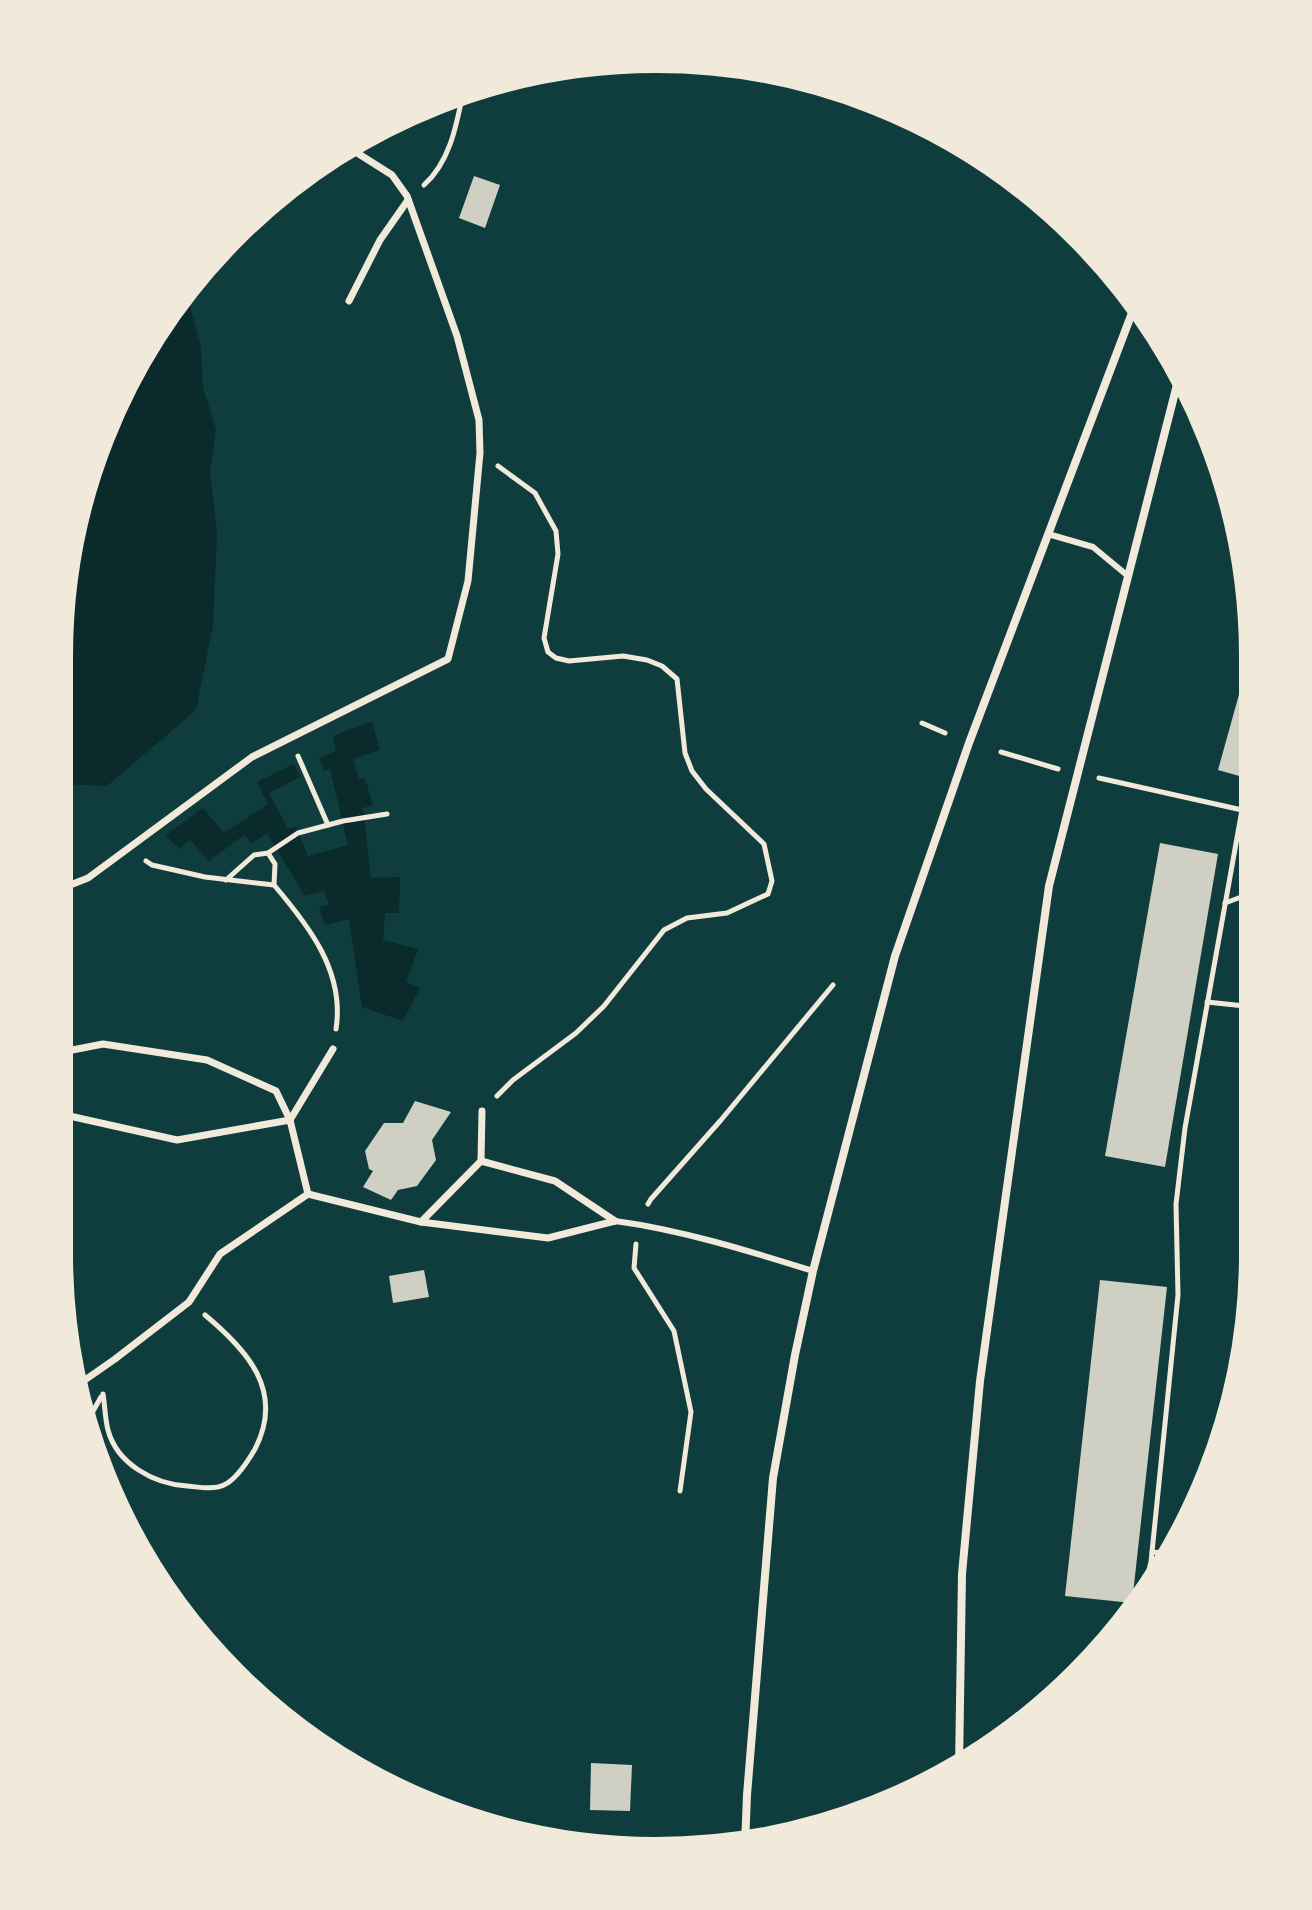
<svg xmlns="http://www.w3.org/2000/svg" width="1312" height="1910" font-family="'Nunito Sans',sans-serif">
<style>
.water{fill:#0a2a2b}
.building{fill:#cfcfc3}
.lines{fill:none;stroke-linecap:round;stroke-linejoin:round}
.path{stroke:#f1e9da;stroke-width:5}
.service{stroke:#f1e9da;stroke-width:6}
.pedestrian{stroke:#f1e9da;stroke-width:7}
.minor{stroke:#f1e9da;stroke-width:8}
.rim{fill:none;stroke:#f1e9da;stroke-width:10}
</style>
<rect width="100%" height="100%" fill="#0f3d3e"/>
<g class="water">
<path d="M186,292l15,55 2,41 13,41 -6,43 7,61 -4,92 -17,85 -89,76 -45,-2 3,-245 51,-150z"/>
<path d="M372,721l8,29 -27,9 6,20 6,-1 8,27 -10,3 8,70 29,-1 -1,36h-14l-2,27 35,9 -12,33 14,6 -17,33 -41,-14 -13,-88 -24,6 -6,-18 10,-2 -5,-14 -19,5 -38,-63 -15,11 -8,-9 -35,26 -19,-21 -11,9 -13,-14 37,-27 21,25 44,-29 -11,-22 37,-18 6,13 -31,16 19,36 8,-2 12,29 40,-11 -18,-76 -6,2 -5,-13 17,-7 -3,-15z"/>
</g>
<g class="building">
<path d="M474,176l26,9 -15,43 -26,-10z"/>
<path d="M1248,662l2,117 -32,-9z"/>
<path d="M1160,843l58,11 -53,313 -60,-11z"/>
<path d="M415,1101l36,11 -19,28 4,20 -19,26 -19,4 -7,10 -28,-13 10,-16 -4,-2 -4,-18 19,-28h19z"/>
<path d="M424,1270l5,27 -36,6 -4,-27z"/>
<path d="M1100,1280l67,7 -35,316 -67,-7z"/>
<path d="M591,1763l41,2 -2,46 -40,-1z"/>
</g>
<g class="lines">
<g class="path">
<path d="M464,88c34,3 66,-9 96,-25"/>
<path d="M424,185c27,-24 33,-63 40,-97"/>
<path d="M922,723l23,10"/>
<path d="M1001,752l57,17"/>
<path d="M298,756l30,69"/>
<path d="M1099,778l152,34"/>
<path d="M268,853l30,-20 45,-12 44,-7"/>
<path d="M146,861l6,4 53,12 69,8c35,41 71,87 62,144"/>
<path d="M226,880l28,-25 14,-2 7,11 -1,21"/>
<path d="M1225,903l27,-10"/>
<path d="M1207,1002l47,5"/>
<path d="M497,1096l16,-16 63,-47 28,-27 60,-76 23,-12 40,-5 41,-19 4,-13 -8,-37 -58,-55 -14,-18 -7,-18 -8,-74 -15,-13 -15,-6 -24,-4 -54,5 -13,-3 -8,-6 -4,-14 14,-84 -2,-23 -21,-38 -37,-27"/>
<path d="M648,1204l3,-5 70,-79 112,-135"/>
<path d="M636,1244l-2,24 40,63 17,81 -11,79"/>
<path d="M103,1394c2,12 2,25 5,36 9,34 46,54 79,56 11,1 27,4 37,-1 13,-6 24,-24 31,-36 30,-58 -8,-99 -50,-134"/>
<path d="M83,1429l18,-32"/>
<path d="M1152,1552l23,2"/>
<path d="M1108,1648l36,-58 7,-28 27,-267 -2,-91 9,-76 57,-318"/>
</g>
<g class="service">
<path d="M1048,534l45,13 35,29"/>
<path d="M615,1221c67,9 134,30 198,50"/>
</g>
<g class="pedestrian">
<path d="M349,301l31,-61 28,-40"/>
<path d="M60,889l28,-11 164,-121 196,-98 20,-78 12,-128 -1,-33 -22,-84 -50,-140 -15,-21 -49,-31"/>
<path d="M57,1053l46,-9 104,16 69,31 14,29"/>
<path d="M56,1113l121,27 113,-20 18,74 113,28 60,-61 74,20 60,40"/>
<path d="M290,1120l43,-71"/>
<path d="M481,1161l1,-50"/>
<path d="M421,1222l127,16 67,-17"/>
<path d="M72,1389l43,-30 74,-57 31,-48 88,-60"/>
</g>
<g class="minor">
<path d="M959,1767l3,-193 18,-193 69,-495 132,-517"/>
<path d="M745,1845l2,-50 26,-317 22,-123 18,-84 82,-315 74,-213 166,-438"/>
</g>
</g>
<path d="M0 0H1312V1910H0ZM656 68H656A588 588 0 0 1 1244 656V1254A588 588 0 0 1 656 1842H656A588 588 0 0 1 68 1254V656A588 588 0 0 1 656 68Z" fill="#f1e9da" fill-rule="evenodd"/>
<path class="rim" d="M656 68H656A588 588 0 0 1 1244 656V1254A588 588 0 0 1 656 1842H656A588 588 0 0 1 68 1254V656A588 588 0 0 1 656 68Z"/>
</svg>
